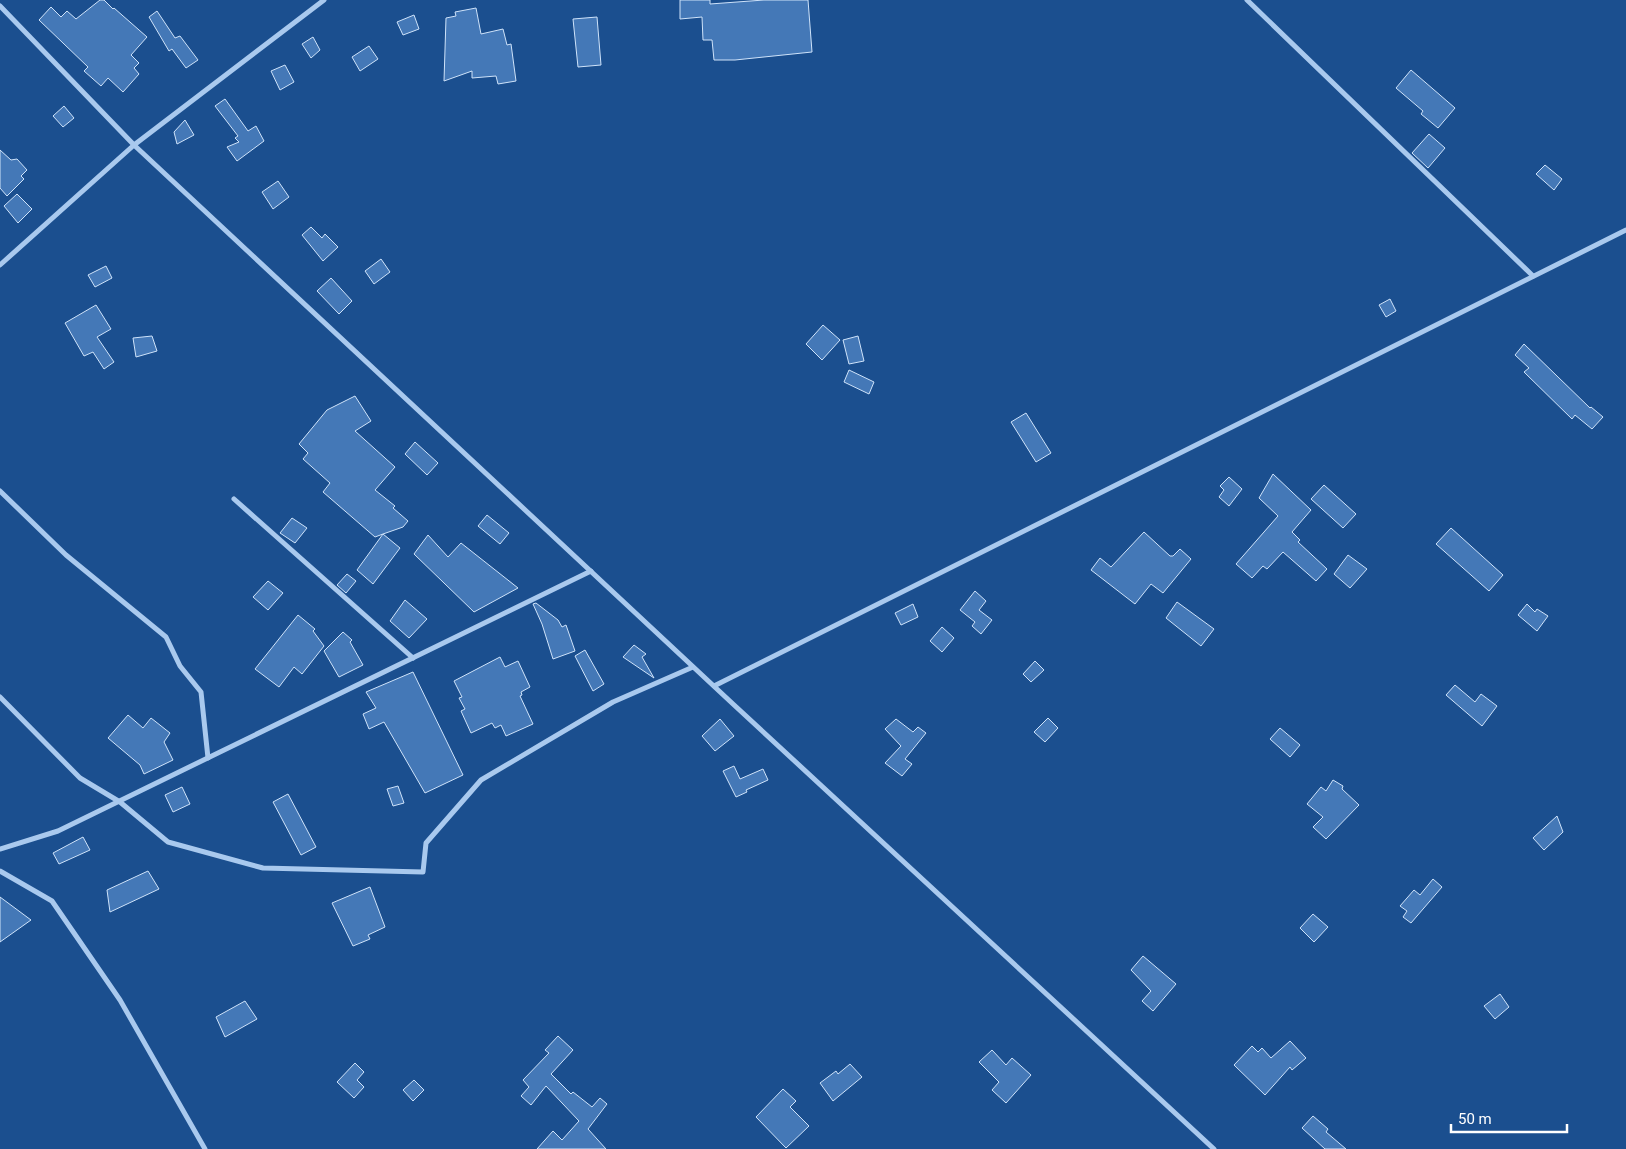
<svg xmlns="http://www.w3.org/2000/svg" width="1626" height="1149" font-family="Roboto,sans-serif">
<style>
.building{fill:#4478b7;stroke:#cfe3fa}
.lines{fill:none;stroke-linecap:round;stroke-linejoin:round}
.street{stroke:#a9c9ee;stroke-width:5}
</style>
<rect width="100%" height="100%" fill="#1b4f8f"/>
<g class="building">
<path d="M100,0h4l9,9 1,-1 33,29 -16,18 8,8 -5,5 5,6 -16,18 -15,-14 -7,8 -17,-15 4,-4 -49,-47 12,-13 10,10 6,-6 9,8z"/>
<path d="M680,0h30v4l54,-4h44l4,52 -77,8h-21l-2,-20h-9l-1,-23 -22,2z"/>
<path d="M476,8l5,26 22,-5 4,16 4,-1 5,37 -18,3 -2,-8 -24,2v-7l-28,10 2,-63 10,-2 -1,-4z"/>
<path d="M157,11l18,27 5,-2 18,24 -12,8 -14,-19 -3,2 -20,-34z"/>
<path d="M414,15l5,14 -16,6 -6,-13z"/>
<path d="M597,17l4,48 -23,2 -5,-48z"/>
<path d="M313,37l7,13 -9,8 -9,-14z"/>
<path d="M369,46l9,13 -18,12 -8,-14z"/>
<path d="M285,65l9,17 -14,8 -9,-19z"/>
<path d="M1411,70l44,38 -17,20 -17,-14 2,-3 -27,-23z"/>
<path d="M225,99l23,32 8,-5 8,15 -27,20 -10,-14 12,-5 -4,-4 3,-2 -23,-30z"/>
<path d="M64,106l10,12 -11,9 -10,-11z"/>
<path d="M185,120l9,15 -17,9 -3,-12z"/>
<path d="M1429,134l16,14 -17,20 -16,-15z"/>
<path d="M0,150l11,10 6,-1 10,11 -6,6 3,3 -17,17 -7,-8z"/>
<path d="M1545,165l17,14 -8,11 -18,-16z"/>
<path d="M278,181l11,16 -16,12 -11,-17z"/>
<path d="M17,194l15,15 -14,14 -14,-17z"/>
<path d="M311,227l11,11 3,-4 13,13 -15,14 -21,-26z"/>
<path d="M381,259l9,13 -16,12 -9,-13z"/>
<path d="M106,266l6,12 -17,9 -7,-12z"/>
<path d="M331,278l21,23 -13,13 -22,-23z"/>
<path d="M1390,299l6,12 -10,6 -7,-12z"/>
<path d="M96,305l15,24 -14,8 17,25 -10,7 -11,-17 -9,4 -19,-33z"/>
<path d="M823,325l17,15 -18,20 -16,-16z"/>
<path d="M152,336l5,15 -21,6 -3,-19z"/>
<path d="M858,336l6,25 -15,3 -6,-24z"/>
<path d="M1524,344l66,64 1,-1 12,10 -11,12 -17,-14 -3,4 -48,-47 5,-4 -14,-13z"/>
<path d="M849,370l25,12 -5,12 -25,-12z"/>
<path d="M355,396l16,25 -16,10 40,36 -20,23 20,16 -2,2 15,13 -5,6 -20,7 17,14 -27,36 -16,-14 26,-36 -8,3 -52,-45 7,-9 -27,-24 5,-6 -9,-9 28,-34z"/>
<path d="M1026,413l25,40 -15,9 -25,-40z"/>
<path d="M415,442l23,21 -11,12 -22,-21z"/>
<path d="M1273,474l38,36 -19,22 8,8 -2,2 29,27 -11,12 -33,-29 -16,17 -4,-3 -11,12 -16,-14 42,-48 -19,-18z"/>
<path d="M1229,477l13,12 -13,17 -10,-9 5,-7 -4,-4z"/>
<path d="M1324,485l32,29 -13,14 -32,-29z"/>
<path d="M487,515l22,18 -9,11 -22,-18z"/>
<path d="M292,518l15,10 -12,15 -15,-10z"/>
<path d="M1451,528l52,47 -14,16 -53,-47z"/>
<path d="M1144,532l26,24h3l7,-7 11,10 -28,34 -12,-9 -16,20 -44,-34 9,-12 11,9z"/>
<path d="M428,535l20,22 13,-14 57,45 -44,24 -60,-58z"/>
<path d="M1348,555l19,14 -17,19 -16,-14z"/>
<path d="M347,574l9,7 -10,12 -9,-8z"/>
<path d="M268,581l15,12 -15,17 -15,-13z"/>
<path d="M975,591l11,10 -7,9 13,10 -11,14 -9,-8 3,-4 -15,-12z"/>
<path d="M405,600l22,19 -18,19 -19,-17z"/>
<path d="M1177,602l37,27 -13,17 -35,-28z"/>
<path d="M536,603l22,17 4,7 4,-2 9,26 -22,8 -11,-35 -9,-20z"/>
<path d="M913,604l5,13 -17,8 -6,-12z"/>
<path d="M1527,604l8,8 2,-3 11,7 -11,15 -19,-16z"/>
<path d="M298,615l17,14 -2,2 11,15 -22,28 -8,-7 -15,20 -24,-18z"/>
<path d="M942,627l12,11 -12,14 -12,-11z"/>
<path d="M343,632l9,8 -2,2 13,23 -24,12 -15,-26z"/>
<path d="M634,645l12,9 -4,3 12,21 -31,-21z"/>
<path d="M585,650l19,34 -11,7 -18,-35z"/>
<path d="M500,657l5,10 13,-6 12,26 -9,5 1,3 -2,1 13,28 -27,12 -5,-11 -6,3 -3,-5 -21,10 -10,-22 4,-2 -6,-11 3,-1 -8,-16z"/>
<path d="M1035,661l9,9 -13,12 -8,-8z"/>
<path d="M413,672l50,103 -38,18 -41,-71 -15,7 -6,-15 13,-6 -10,-16z"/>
<path d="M1455,685l20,17 6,-8 16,12 -15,20 -36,-31z"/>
<path d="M128,715l15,13 8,-10 19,15 -6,9 9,18 -29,14 -4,-9 -32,-27z"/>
<path d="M1048,718l10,10 -13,14 -11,-10z"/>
<path d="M720,719l14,17 -19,15 -13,-15z"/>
<path d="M896,719l17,13 5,-5 8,6 -21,26 7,5 -10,12 -17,-13 16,-17 -16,-17z"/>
<path d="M1280,728l20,17 -10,12 -20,-18z"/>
<path d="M734,766l6,13 23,-10 5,11 -22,10 1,2 -11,5 -13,-26z"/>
<path d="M1333,780l10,6 -1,3 17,16 -33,34 -13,-12 10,-10 -16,-13 14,-17 5,4z"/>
<path d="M398,786l6,17 -11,3 -6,-17z"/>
<path d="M182,787l8,17 -17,8 -8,-17z"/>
<path d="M288,794l28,53 -15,8 -28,-53z"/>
<path d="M1557,816l6,16 -19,18 -11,-12z"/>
<path d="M83,837l7,13 -31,14 -6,-11z"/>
<path d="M148,871l11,18 -49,23 -3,-22z"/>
<path d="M1433,879l9,8 -31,36 -8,-6 4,-6 -7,-5 14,-16 6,5z"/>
<path d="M370,887l15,40 -17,8 2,4 -17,7 -21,-43z"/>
<path d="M0,897l31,23 -31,22z"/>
<path d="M1313,914l15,13 -14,15 -14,-14z"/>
<path d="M1143,956l33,28 -23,27 -11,-10 9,-10 -20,-21z"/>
<path d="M1500,994l9,13 -14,12 -11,-13z"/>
<path d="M245,1001l12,18 -32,18 -9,-20z"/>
<path d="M558,1036l15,14 -22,24 20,20 2,-2 19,15 8,-9 7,6 -19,25 18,20h-69l16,-18 9,9 17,-19 -33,-35 -15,19 -10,-9 8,-9 -6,-7 26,-27 -4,-3z"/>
<path d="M1290,1041l16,17 -14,12 -2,-3 -25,28 -31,-30 18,-19 6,6 4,-4 9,10z"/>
<path d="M992,1050l14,15 6,-7 19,17 -25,28 -14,-13 7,-8 -20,-20z"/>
<path d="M355,1063l9,9 -7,8 7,7 -10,11 -17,-16z"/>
<path d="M850,1064l12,13 -29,24 -13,-18 16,-12 2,3z"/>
<path d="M414,1080l10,10 -11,11 -10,-11z"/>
<path d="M783,1089l13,12 -6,6 19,19 -23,22 -30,-31z"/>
<path d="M1313,1116l15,13 -2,3 20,17h-21l-23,-21z"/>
</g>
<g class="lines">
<g class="street">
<path d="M1247,0l286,276"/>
<path d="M0,6l134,139 599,559 481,445"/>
<path d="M0,265l134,-120 190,-145"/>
<path d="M0,491l66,64 100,82 14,29 21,26 7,66"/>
<path d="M234,499l179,159"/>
<path d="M714,686l912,-456"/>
<path d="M0,697l80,81 40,24 48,40 95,26 160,4 3,-29 55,-63 132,-78 80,-35"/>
<path d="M0,849l58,-18 533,-260"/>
<path d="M0,871l52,30 68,99 85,149"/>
</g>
</g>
<path d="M1451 1124v8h116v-8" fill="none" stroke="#ffffff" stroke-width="2.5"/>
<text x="1458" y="1124" font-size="15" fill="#ffffff" stroke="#1b4f8f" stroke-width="4" paint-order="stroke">50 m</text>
</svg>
